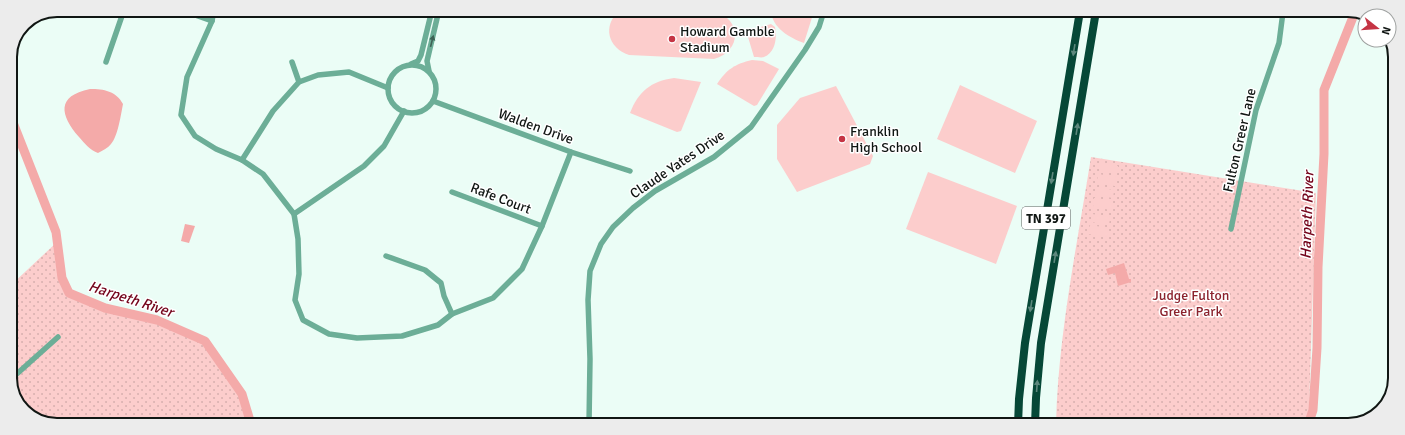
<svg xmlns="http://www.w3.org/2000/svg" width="1405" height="435" font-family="Signika,sans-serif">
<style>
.green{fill:url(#green-dots)}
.pitch{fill:#fccdcc}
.water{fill:#f4aaa9}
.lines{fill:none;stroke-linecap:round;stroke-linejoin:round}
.river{stroke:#f4aaa9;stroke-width:9}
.minor{stroke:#6cae97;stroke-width:5.5}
.highway{stroke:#064837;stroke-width:8}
.oneway{fill:#3e6255}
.oneway2{fill:#5d887d}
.poi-dot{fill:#c53444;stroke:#fff;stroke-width:1.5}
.labels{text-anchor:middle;stroke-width:3;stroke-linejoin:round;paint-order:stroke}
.shield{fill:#fff;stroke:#585c5a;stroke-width:1}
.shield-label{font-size:13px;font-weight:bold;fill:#101613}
.poi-label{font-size:14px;fill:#101613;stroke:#fff;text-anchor:start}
.street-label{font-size:14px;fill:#101613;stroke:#fff}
.park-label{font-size:14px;fill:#8b222d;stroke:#fff}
.water-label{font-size:15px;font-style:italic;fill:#74041b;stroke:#fff}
.rim{fill:none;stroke:#101613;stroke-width:2}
</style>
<defs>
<pattern id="green-dots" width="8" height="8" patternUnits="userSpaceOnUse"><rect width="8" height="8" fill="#fccdcc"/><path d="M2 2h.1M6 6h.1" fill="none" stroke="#d7afae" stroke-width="1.8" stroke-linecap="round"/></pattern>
</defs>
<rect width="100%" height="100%" fill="#ebfdf6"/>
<g class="green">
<path d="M1091,157l225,36 -7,216 -5,16h-248c2,-90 21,-179 35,-268z"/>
<path d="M57,242l5,36 7,15 36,15 52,12 48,21 37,53 9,30 -206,-1 -23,-14 -12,-28v-95z"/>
</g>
<g class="pitch">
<path d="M619,11h95c28,8 28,40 0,48l-85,-4c-21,-7 -27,-29 -10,-44z"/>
<path d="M771,11h43l-10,32c-14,-5 -32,-15 -33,-32z"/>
<path d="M771,24l4,3c2,10 1,25 -11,30 -2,1 -7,0 -10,0l-6,-20 3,-7z"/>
<path d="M752,60l11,1 16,8 -22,36 -3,1 -37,-22c10,-15 18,-20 35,-24z"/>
<path d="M674,78l27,4 -20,49 -4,1 -47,-19c8,-21 21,-32 44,-35z"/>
<path d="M960,85l77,36 -22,52 -78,-34z"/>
<path d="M836,86l37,70 -3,8 -73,28 -20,-33v-34l23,-27z"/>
<path d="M1100,163l18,3 -1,8 -18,-3z"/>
<path d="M928,172l89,34 -21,58 -90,-35z"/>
<path d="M1098,174l18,3 -1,9 -18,-3z"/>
<path d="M1096,187l18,3 -1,8 -18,-3z"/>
<path d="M1094,198l18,3 -1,9 -18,-3z"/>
<path d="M1092,214l18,3 -1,8 -18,-3z"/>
<path d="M1090,225l18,3 -1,9 -19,-3z"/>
</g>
<g class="water">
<path d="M90,89c14,0 26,2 33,15 -2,10 -5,32 -12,40 -3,4 -8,6 -13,9 -8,-3 -13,-9 -19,-16 -19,-22 -23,-41 11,-48z"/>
<path d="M185,224l10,2 -6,17 -8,-2z"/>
<path d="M1124,263l5,16h2v3l-13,4 -3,-13 -7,2 -2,-6z"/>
</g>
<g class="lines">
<g class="river">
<path d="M10,115l46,117 6,46 7,15 36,15 52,12 48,21 37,53 9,30"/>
<path d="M1308,425l5,-15 4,-62 1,-81 6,-113v-64l31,-78"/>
</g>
<g class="minor">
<path d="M181,10l31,11"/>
<path d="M214,10l-2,11 -25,56 -6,38 14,21 21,13 26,11 21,14 31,40 4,25 1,35 -4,26 8,20 26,14 28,4 45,-2 36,-11 14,-11 41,-16 29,-29 20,-43 29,-74"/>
<path d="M106,62l18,-52"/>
<path d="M292,62l7,20"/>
<path d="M411,64l7,-3 3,-6 11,-45"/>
<circle cx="412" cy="89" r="24"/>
<path d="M429,71l-2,-10 12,-51"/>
<path d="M433,101l138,51 59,19"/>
<path d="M242,160l31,-49 26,-29 19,-7 31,-3 39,16"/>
<path d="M452,192l90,34"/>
<path d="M294,214l70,-48 20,-20 20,-35"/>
<path d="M1231,229l25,-119 23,-67 4,-31"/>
<path d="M386,256l39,14 16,13 3,13 8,18"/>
<path d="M10,380l48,-43"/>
<path d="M589,424l1,-65 -2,-59 2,-29 11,-27 12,-17 20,-19 22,-17 59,-34 37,-30 54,-77 14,-23 5,-16"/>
</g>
<g class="highway">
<path d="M1018,425l1,-26 6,-56 55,-332"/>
<path d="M1035,425l1,-27 5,-55 55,-332"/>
</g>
</g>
<defs><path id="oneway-solid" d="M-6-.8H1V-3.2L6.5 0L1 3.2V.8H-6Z"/></defs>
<use class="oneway" href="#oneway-solid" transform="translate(432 41) rotate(-76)"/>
<g class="oneway2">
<use href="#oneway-solid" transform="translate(1074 50) rotate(99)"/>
<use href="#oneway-solid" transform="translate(1077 129) rotate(-81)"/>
<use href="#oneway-solid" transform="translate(1052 178) rotate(99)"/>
<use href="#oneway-solid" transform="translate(1055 257) rotate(-81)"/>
<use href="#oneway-solid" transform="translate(1031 306) rotate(99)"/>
<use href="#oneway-solid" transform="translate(1037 386) rotate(-86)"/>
</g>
<g class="poi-dot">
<circle cx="672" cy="39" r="4"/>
<circle cx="842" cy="139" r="4"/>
</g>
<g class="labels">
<rect class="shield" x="1022" y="207" width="48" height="22" rx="3"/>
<g class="shield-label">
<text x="1046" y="223">TN 397</text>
</g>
<g class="poi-label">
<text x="680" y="36">Howard Gamble<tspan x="680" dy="16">Stadium</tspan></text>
<text x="850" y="136">Franklin<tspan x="850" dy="16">High School</tspan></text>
</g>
<g class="street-label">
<text transform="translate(536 126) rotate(20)" y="5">Walden Drive</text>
<text transform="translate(1239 140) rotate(-77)" y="5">Fulton Greer Lane</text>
<text transform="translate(677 164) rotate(-34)" y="5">Claude Yates Drive</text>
<text transform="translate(501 198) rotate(21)" y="5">Rafe Court</text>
</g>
<g class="park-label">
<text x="1191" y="300">Judge Fulton<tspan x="1191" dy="16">Greer Park</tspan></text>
</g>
<g class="water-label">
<text transform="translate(1307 215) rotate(-88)" y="5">Harpeth River</text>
<text transform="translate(131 299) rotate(18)" y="5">Harpeth River</text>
</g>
</g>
<path d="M0 0H1405V435H0ZM57 17H1348A40 40 0 0 1 1388 57V378A40 40 0 0 1 1348 418H57A40 40 0 0 1 17 378V57A40 40 0 0 1 57 17Z" fill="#ececec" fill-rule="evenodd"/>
<path class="rim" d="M57 17H1348A40 40 0 0 1 1388 57V378A40 40 0 0 1 1348 418H57A40 40 0 0 1 17 378V57A40 40 0 0 1 57 17Z"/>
<g transform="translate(1377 28) rotate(107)"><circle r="19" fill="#ffffff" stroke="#9fa2a1"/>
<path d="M0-3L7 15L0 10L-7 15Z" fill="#c53444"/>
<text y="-6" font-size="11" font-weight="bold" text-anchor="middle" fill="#101613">N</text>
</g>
</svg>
